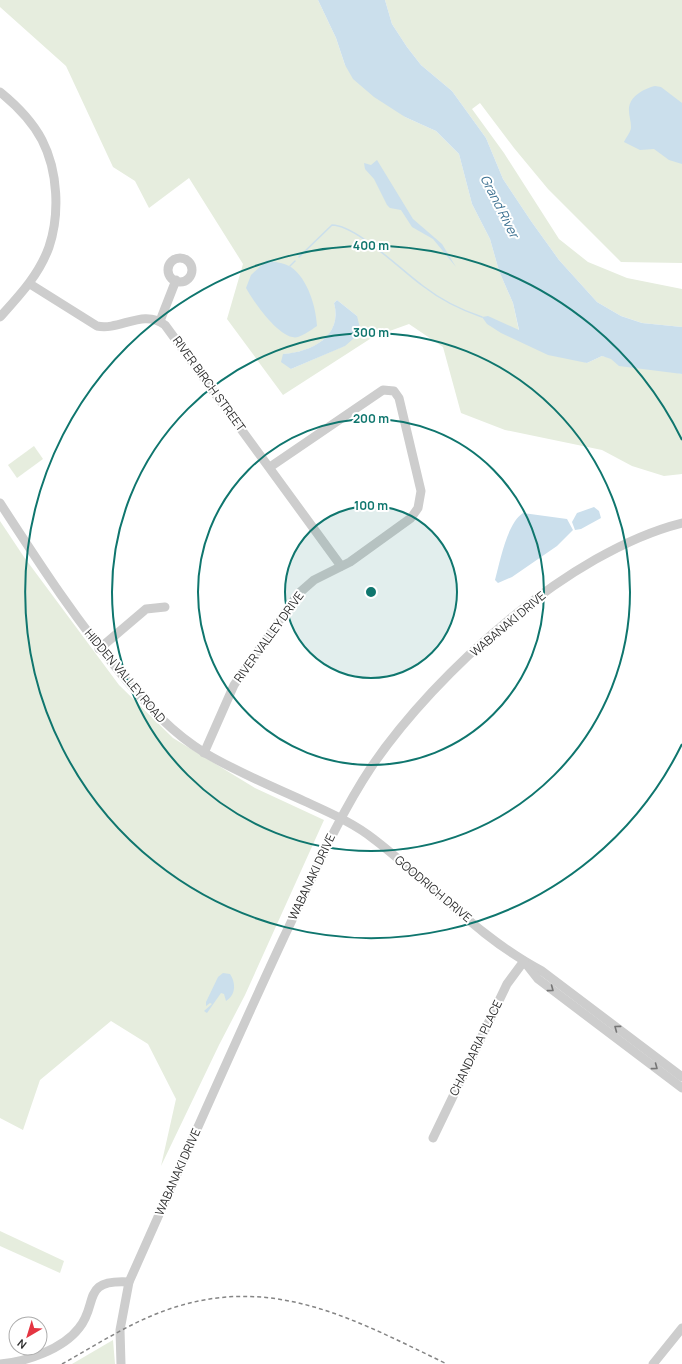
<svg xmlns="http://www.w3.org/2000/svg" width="682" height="1364" font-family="Manrope,sans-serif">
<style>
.green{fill:#e6edde;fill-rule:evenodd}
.water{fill:#cbdfec}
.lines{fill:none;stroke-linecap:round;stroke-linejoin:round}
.stream{stroke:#cbdfec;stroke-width:1.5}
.minor{stroke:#cdcdcd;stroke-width:9}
.rail{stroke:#858585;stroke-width:1.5;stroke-dasharray:4 3;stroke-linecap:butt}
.oneway{stroke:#777}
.ring{fill:none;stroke:#0f766e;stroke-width:2}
.labels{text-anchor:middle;stroke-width:4;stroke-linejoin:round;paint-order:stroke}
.street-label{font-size:12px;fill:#303030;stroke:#fff}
.water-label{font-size:13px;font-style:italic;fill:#3e7292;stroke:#fff}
.centre{fill:#0f766e;stroke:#fff;stroke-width:2}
.ring-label{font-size:12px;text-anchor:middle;font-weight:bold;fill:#0f766e;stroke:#fff;stroke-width:4;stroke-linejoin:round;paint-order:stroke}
</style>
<rect width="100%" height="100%" fill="#fff"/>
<g class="green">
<path d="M0,0h318l18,38 9,27 60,52 31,14 23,23 13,50 18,35 9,32 14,32 6,28 -36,-14 104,46 15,-7 80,18v100l-18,2 -32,-10 -30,-16 -97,-20 -44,-17 -18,-66 -34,-23 -36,13 -90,58 -56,-76 16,-55 -54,-86 -40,30 -14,-27 -22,-14 -47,-101 -66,-59zM337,300l20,16 -13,30 -53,23 -8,-15c29,-2 60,-18 51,-51z"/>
<path d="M385,0h297v263l-61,-1 -73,-73 -34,-41 -34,-45 -8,6 32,44 55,86 29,23 39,16 55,11v38l-40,-4 -21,-7 -24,-14 -38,-42 -28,-39 -28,-42 -17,-41 -34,-47 -31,-26 -14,-18 -15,-23z"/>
<path d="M34,446l9,13 -26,19 -9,-13z"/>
<path d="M0,521l24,36 95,128 54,53 82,50 69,32 -79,175 -26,50 -58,121 15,-67 -28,-55 -37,-23 -71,59 -17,50 -23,-12z"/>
<path d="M0,1231l64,30 -4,12 -60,-27z"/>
<path d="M113,1340l2,24h-43z"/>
</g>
<g class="water">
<path d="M318,0h67l7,24 15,23 14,18 31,26 34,47 17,41 28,42 28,39 38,42 24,14 21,7 40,4v47l-63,-8 -8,-7 -9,-3 -15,7 -39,-8 -47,-22 -14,-9 -5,-7 6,-1 31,14 -6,-27 -14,-32 -9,-32 -18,-35 -13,-50 -23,-23 -31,-14 -31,-20 -21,-18 -8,-14 -9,-27z"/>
<path d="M655,86l6,1 21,16v61l-13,-4 -15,-11 -14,1 -16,-8c2,-5 7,-10 7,-15 0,-6 -2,-11 -2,-16 -1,-14 14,-22 26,-25z"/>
<path d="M377,160l36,59 29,25 14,23 -23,-28 -21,-12 -11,-17 -11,-2 -3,-3 -13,-26 -9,-10 -1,-6 7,2z"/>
<path d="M267,260c7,2 18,3 24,7 17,12 25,40 26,59 -6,4 -13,9 -19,11 -17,5 -45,-36 -52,-49l5,-13z"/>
<path d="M337,300l20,16 4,16 -16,14 -54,23 -10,-7 2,-8c29,-2 60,-18 51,-51z"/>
<path d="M594,507l5,4 2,7 -20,11 -6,1 -3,-8 5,-9z"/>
<path d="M523,513l44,6 6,11 -16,16 -45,31 -14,6 -3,-3c5,-18 12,-57 28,-67z"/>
<path d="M223,973l7,1c6,9 6,21 -4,27l-2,-7 -3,-1 -14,20 -3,-2 8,-7 -2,-1 -4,3v-4l12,-25z"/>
</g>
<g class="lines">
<g class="stream">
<path d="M299,257l33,-32c24,0 70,46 91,61 18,14 38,24 59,31"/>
<path d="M290,266l5,-5"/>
</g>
<g class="minor">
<path d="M0,92c16,13 32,29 42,48 16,31 18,74 7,107 -10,28 -30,49 -49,70"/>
<circle cx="180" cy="270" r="12"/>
<path d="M30,284l67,42c23,5 46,-18 68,-1l176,241"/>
<path d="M160,321l16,-41"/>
<path d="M0,503c39,60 77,119 123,173 25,30 49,57 82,77 32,19 66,33 99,48 24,11 50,22 71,39 56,43 104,98 167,131l140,106"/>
<path d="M99,649l47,-40 19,-2"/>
<path d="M204,753l30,-68 64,-91 16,-14 36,-18 61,-44 7,-10 3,-17 -22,-93 -5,-7 -11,-1 -113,77"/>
<path d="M527,965l11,14 144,109"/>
<path d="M433,1138l74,-154 17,-23"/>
<path d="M0,1364c26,-2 63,-15 79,-36 20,-24 1,-49 50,-46"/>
<path d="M121,1364l-1,-34 9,-48c51,-114 101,-229 154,-343 28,-58 53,-119 89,-173 65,-95 198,-215 310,-243"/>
<path d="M653,1364l29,-36"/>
</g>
<path class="rail" d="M62,1364c38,-21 75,-46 117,-58 100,-30 180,16 268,58"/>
</g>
<defs><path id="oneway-chevron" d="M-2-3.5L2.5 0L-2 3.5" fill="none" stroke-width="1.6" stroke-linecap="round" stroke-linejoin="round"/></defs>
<g class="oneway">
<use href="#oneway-chevron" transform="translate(551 989) rotate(37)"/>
<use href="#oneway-chevron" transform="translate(617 1028) rotate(-143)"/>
<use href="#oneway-chevron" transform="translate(655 1067) rotate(37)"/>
</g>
<circle cx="371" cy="592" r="86" fill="#0f766e" fill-opacity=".12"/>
<g class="ring">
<circle cx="371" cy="592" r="86"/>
<circle cx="371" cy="592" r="173"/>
<circle cx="371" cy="592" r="259"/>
<path d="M682 744A346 346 0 1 1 682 440"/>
</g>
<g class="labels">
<g class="street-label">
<text transform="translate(209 384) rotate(54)" y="4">RIVER BIRCH STREET</text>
<text transform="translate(508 624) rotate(-40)" y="4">WABANAKI DRIVE</text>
<text transform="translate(269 637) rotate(-54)" y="4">RIVER VALLEY DRIVE</text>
<text transform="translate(125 676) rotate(50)" y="4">HIDDEN VALLEY ROAD</text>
<text transform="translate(312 877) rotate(-65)" y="4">WABANAKI DRIVE</text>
<text transform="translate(433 889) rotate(40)" y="4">GOODRICH DRIVE</text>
<text transform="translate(476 1048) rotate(-64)" y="4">CHANDARIA PLACE</text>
<text transform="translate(178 1172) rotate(-66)" y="4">WABANAKI DRIVE</text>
</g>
<g class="water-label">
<text transform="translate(500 206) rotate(63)" y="5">Grand River</text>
</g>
</g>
<circle cx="371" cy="592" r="6" class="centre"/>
<g class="ring-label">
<text x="371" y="250">400 m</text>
<text x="371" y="337">300 m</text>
<text x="371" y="423">200 m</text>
<text x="371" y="510">100 m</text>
</g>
<g transform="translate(28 1336) rotate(218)"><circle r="19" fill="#ffffff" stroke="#acacac"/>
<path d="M0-3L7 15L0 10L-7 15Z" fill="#e43542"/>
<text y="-6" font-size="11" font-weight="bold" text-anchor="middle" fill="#303030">N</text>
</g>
</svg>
